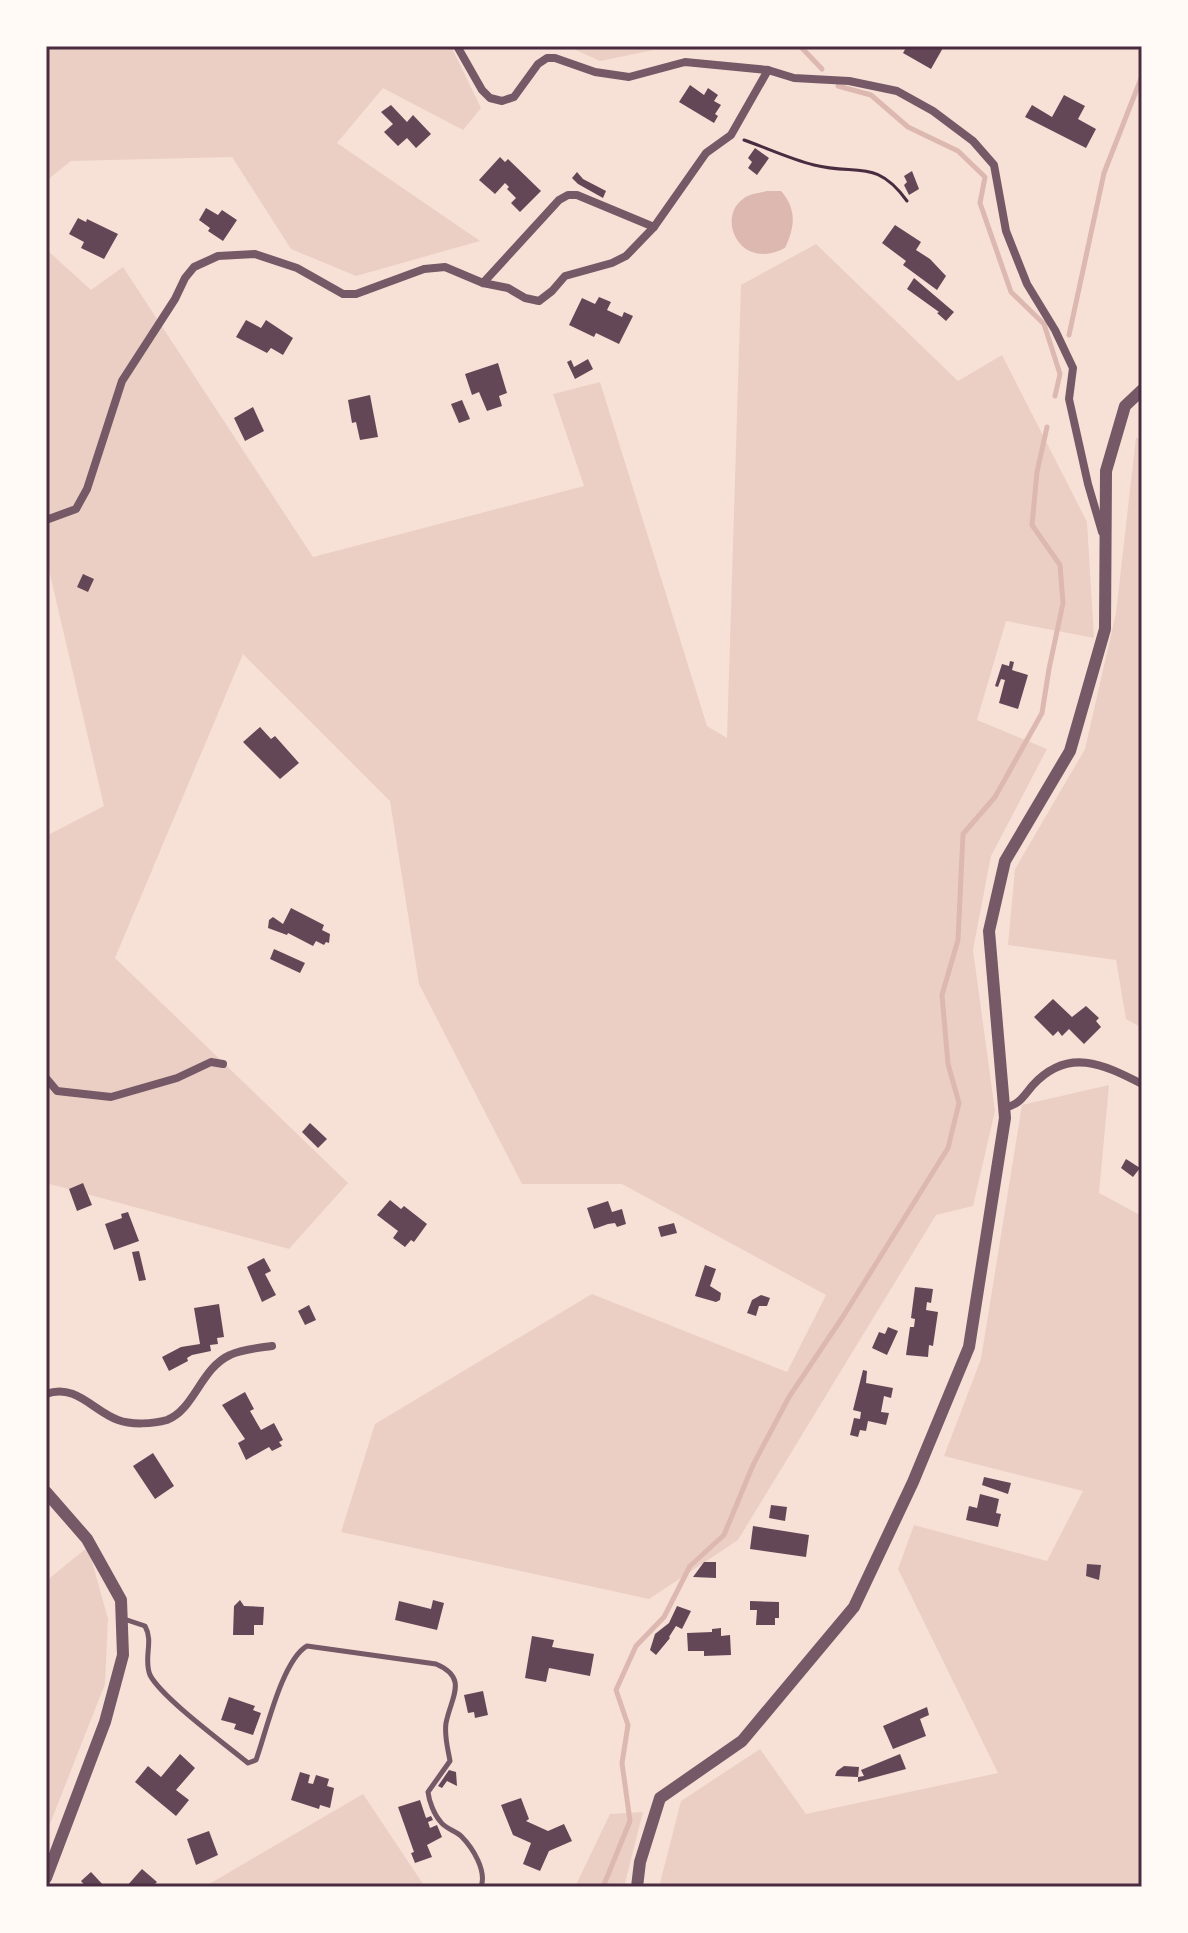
<svg xmlns="http://www.w3.org/2000/svg" width="1188" height="1933" font-family="Rubik,sans-serif">
<style>
.green{fill:#ebcfc5}
.water{fill:#dcb8b0}
.lines{fill:none;stroke-linecap:round;stroke-linejoin:round}
.stream{stroke:#dcb8b0;stroke-width:5}
.building{fill:#644757}
.path{stroke:#4a2c40;stroke-width:3}
.service{stroke:#755966;stroke-width:5}
.minor{stroke:#755966;stroke-width:8}
.tertiary{stroke:#755966;stroke-width:12}
.neatline{fill:none;stroke:#4a2c40;stroke-width:3}
</style>
<rect width="100%" height="100%" fill="#f7e1d7"/>
<g class="green">
<path d="M46,46h405l30,62 -18,22 -80,-42 -46,55 143,98 -124,35 -65,-27 -59,-92 -161,4 -25,20z"/>
<path d="M567,46h214l-2,3 -125,1 -54,11z"/>
<path d="M816,244l142,137 44,-26 85,167 7,116 -88,-17 -29,99 70,29 -56,107 -18,94 22,161 -22,95 -37,9 -198,325 -89,59 -308,-67 34,-108 217,-130 195,78 39,-77 -204,-111h-100l-103,-200 -29,-183 -147,-147 -128,304 233,225 -59,66 -243,-66v-347l58,-30 -58,-249v-308l45,41 32,-23 190,290 271,-71 -31,-92 47,-12 107,344 20,12 14,-453z"/>
<path d="M1136,437l6,4v587l-16,-9 -10,-59 -108,-15 7,-76 70,-120 31,-136z"/>
<path d="M1109,1085l-10,108 43,23v671h-483l22,-86 79,-52 46,65 192,-41 -100,-204 16,-44 133,36 36,-70 -139,-35 37,-97 41,-254z"/>
<path d="M88,1547l20,72 -3,65 -59,150v-253z"/>
<path d="M363,1794l62,93h-221z"/>
<path d="M643,1812l-19,75h-49l35,-73z"/>
</g>
<path class="water" d="M767,191h14c16,18 14,36 4,57 -45,24 -69,-30 -42,-49 5,-5 17,-6 24,-8z"/>
<g class="lines">
<g class="stream">
<path d="M800,46l22,23"/>
<path d="M838,86l33,9 37,32 50,24 27,26 -5,26 31,89 33,32 16,50 -5,22"/>
<path d="M1069,335l35,-162 38,-97"/>
<path d="M603,1887l27,-66 -8,-58 6,-38 -12,-35 20,-44 28,-29 26,-51 34,-31 29,-70 36,-68 55,-82 104,-167 11,-45 -11,-39 -6,-69 16,-55 5,-106 32,-37 47,-84 7,-44 14,-66 -3,-38 -28,-40 5,-53 10,-45"/>
</g>
</g>
<g class="building">
<path d="M907,46h37l-13,23 -28,-16z"/>
<path d="M690,85l14,10 4,-7 10,7 -4,6 7,4 -6,9 3,2 -4,7 -35,-21z"/>
<path d="M1064,95l21,11 -7,13 18,10 -10,19 -61,-31 7,-12 20,12z"/>
<path d="M391,105l16,17 6,-7 18,19 -15,14 -9,-10 -9,8 -14,-14 9,-8 -12,-12z"/>
<path d="M755,148l14,10 -12,17 -9,-7 4,-6 -4,-4z"/>
<path d="M500,157l5,5 3,-3 33,32 -21,21 -9,-9 5,-5 -9,-9 2,-2 -4,-4 -10,11 -16,-14z"/>
<path d="M912,171l7,18 -10,6 -5,-10 3,-3 -3,-6z"/>
<path d="M577,172l6,7 23,12 -3,7 -25,-14 -6,-6z"/>
<path d="M206,208l12,7 4,-5 15,10 -14,21 -15,-10 2,-3 -11,-8z"/>
<path d="M78,218l8,4 1,-3 31,15 -14,25 -23,-11 3,-6 -15,-8z"/>
<path d="M895,225l26,17 -5,8 14,9 16,17 -9,14 -34,-25 3,-4 -24,-18z"/>
<path d="M914,278l40,34 -8,9 -9,-8 2,-1 -32,-23z"/>
<path d="M599,297l12,5 -4,8 15,7 2,-5 9,4 -14,28 -23,-11 -2,4 -25,-12 13,-27 13,6z"/>
<path d="M246,320l15,8 5,-8 27,18 -10,17 -12,-7 -4,5 -31,-16z"/>
<path d="M588,359l5,10 -18,10 -8,-17 4,-2 3,7z"/>
<path d="M498,363l9,30 -8,3 3,10 -15,5 -8,-19 -7,3 -7,-21z"/>
<path d="M370,395l8,42 -18,3 -4,-18 -4,1 -4,-23z"/>
<path d="M462,400l8,19 -11,4 -8,-19z"/>
<path d="M253,407l11,24 -19,10 -11,-23z"/>
<path d="M83,574l11,5 -6,13 -11,-5z"/>
<path d="M1010,661l4,1 -2,8 16,5 -10,34 -19,-6 6,-23 -4,-1 -3,8 -3,-1 7,-22 7,2z"/>
<path d="M260,727l11,12 4,-3 24,27 -19,16 -37,-37z"/>
<path d="M291,908l33,17 -2,5 8,4 -1,9 -3,-1 -2,3 -8,-4 -3,5 -25,-13 -1,2 -19,-7 1,-8 4,-3 10,7z"/>
<path d="M274,949l31,14 -5,10 -30,-14z"/>
<path d="M1053,999l19,18 14,-11 13,12 -3,3 5,6 -17,17 -15,-15 -7,7 -4,-5 -5,5 -19,-19z"/>
<path d="M310,1123l17,16 -9,9 -16,-16z"/>
<path d="M1126,1159l14,9 -7,9 -12,-9z"/>
<path d="M83,1183l9,22 -15,6 -8,-22z"/>
<path d="M390,1200l11,9 3,-3 23,18 -13,18 -3,-2 -6,7 -12,-9 5,-7 -21,-16z"/>
<path d="M608,1201l4,11 10,-3 4,15 -9,3 -2,-4 -7,1 -14,5 -7,-21z"/>
<path d="M128,1212l11,29 -25,9 -9,-26 17,-6 -1,-4z"/>
<path d="M674,1223l3,10 -16,4 -3,-10z"/>
<path d="M139,1251l7,29 -7,1 -7,-29z"/>
<path d="M264,1258l7,13 -6,3 11,21 -14,7 -15,-35z"/>
<path d="M705,1265l11,4 -6,17 11,7 -1,7 -4,2 -21,-6z"/>
<path d="M915,1287l18,2 -2,14 -4,-1 -1,8 12,2 -5,34 -4,-1 -1,12 -22,-2 4,-28h4l1,-8 -4,-1z"/>
<path d="M761,1295l9,3 -3,8h-8l-3,10 -9,-3 5,-13z"/>
<path d="M219,1304l5,33 -7,1 1,6 -8,1 1,6 -19,4 -5,3 1,3 -19,10 -7,-14 19,-10 19,-3 -6,-36z"/>
<path d="M309,1305l7,15 -11,5 -7,-14z"/>
<path d="M888,1327l10,4 -11,24 -15,-7 7,-16 6,2z"/>
<path d="M863,1370l4,1 -1,12 27,5 -2,10 -7,-2 -3,16 8,1 -3,12 -18,-4 -2,10 -6,-1 -2,7 -8,-2 4,-17 6,1 1,-7 -8,-2z"/>
<path d="M245,1392l9,17 -4,2 11,19 13,-7 9,17 -4,2 3,4 -10,5 -3,-4 -23,13 -8,-17 7,-4 -23,-34z"/>
<path d="M153,1453l21,33 -19,13 -22,-33z"/>
<path d="M984,1477l27,6 -3,11 -26,-9z"/>
<path d="M980,1494l19,5 -3,14 5,1 -3,13 -32,-7 3,-14 8,2z"/>
<path d="M771,1505l16,2 -2,14 -16,-3z"/>
<path d="M753,1526l56,9 -3,22 -56,-8z"/>
<path d="M704,1562h12v16l-23,-1z"/>
<path d="M1087,1564l14,1 -2,15 -13,-4z"/>
<path d="M240,1600l4,6 20,1 -1,18h-9v10h-21l1,-29z"/>
<path d="M433,1600l11,3 -7,27 -42,-10 4,-19 32,8z"/>
<path d="M750,1601l29,1v16h-4v7h-19l1,-15h-7z"/>
<path d="M677,1606l14,5 -9,18 -6,-3 -7,11 1,1 -14,17 -6,-5 5,-16 14,-11z"/>
<path d="M721,1628v8l9,-1 1,20 -27,1v-5h-16l-1,-18 25,-1v-3z"/>
<path d="M532,1636l22,4 -2,7 42,7 -4,22 -41,-8 -3,14 -21,-4z"/>
<path d="M483,1691l5,24 -13,3 -1,-6 -6,1 -4,-18z"/>
<path d="M229,1697l26,9 -2,4 8,3 -8,22 -19,-6 2,-5 -15,-4z"/>
<path d="M927,1707l2,8 -9,4 6,17 -33,13 -10,-23z"/>
<path d="M180,1754l15,14 -19,22 13,10 -13,16 -41,-34 13,-16 13,11z"/>
<path d="M900,1754l6,15 -48,13v-5l6,-1 -3,-6z"/>
<path d="M844,1766l15,1 -1,10 -23,-1 2,-5z"/>
<path d="M449,1770l7,2 1,14 -10,-5 -5,7 -4,-2z"/>
<path d="M300,1772l10,3 -2,8 5,1 3,-9 13,4 -2,7 7,2 -4,20 -10,-3 -1,4 -28,-9z"/>
<path d="M521,1798l8,21 -3,2 22,10 16,-7 8,17 -23,10 -9,20 -17,-7 8,-21 -18,-8 -12,-30z"/>
<path d="M420,1800l6,18 5,-2 2,4 -5,2 2,6 7,-3 5,12 -15,8 5,12 -17,6 -4,-10 3,-1 -16,-45z"/>
<path d="M209,1831l9,24 -22,10 -9,-26z"/>
<path d="M142,1869l15,13 -5,5h-26z"/>
<path d="M91,1872l14,15h-19l-5,-6z"/>
</g>
<g class="lines">
<path class="path" d="M744,140c23,8 46,19 70,25 43,11 62,-7 93,36"/>
<path class="service" d="M124,1619l21,7c9,16 -2,32 5,49 12,23 75,69 98,88l8,-3c10,-27 26,-100 51,-114l129,18c33,14 15,33 10,59 -2,13 2,26 4,38l-22,31c1,9 6,22 12,29 5,8 15,9 21,15 12,12 26,35 20,51"/>
<g class="minor">
<path d="M457,46l25,44 8,8 12,3 12,-4 24,-33 9,-6h8l40,14 34,5 56,-15 83,8 26,8 55,3 48,10 36,20 40,30 21,24 12,66 21,53 28,46 18,38 -4,31 19,85 14,48"/>
<path d="M483,283l76,-83 9,-5h9l77,32"/>
<path d="M46,520l30,-11 11,-20 35,-108 53,-82 10,-21 9,-11 24,-11 37,-2 42,14 46,26h13l68,-25 21,-2 38,16 25,5 17,10 14,3 13,-10 13,-15 47,-13 14,-7 28,-29 52,-74 25,-18 37,-65"/>
<path d="M46,1078l11,13 54,6 66,-19 34,-16 12,2"/>
<path d="M1005,1107c14,-1 19,-12 28,-22 35,-38 70,-21 109,-1"/>
<path d="M46,1394c30,-11 47,17 72,26 13,5 35,4 49,0 27,-10 34,-52 63,-65 12,-6 28,-7 42,-9"/>
</g>
<g class="tertiary">
<path d="M46,1492l41,47 34,61 2,55 -18,67 -59,156"/>
<path d="M637,1887l3,-25 20,-64 82,-57 112,-134 59,-125 56,-135 36,-229 -16,-187 16,-70 65,-110 35,-122 1,-158 19,-65 17,-16"/>
</g>
</g>
<rect width="1188" height="1933" fill="none" stroke="#fffaf5" stroke-width="96"/>
<rect x="48" y="48" width="1092" height="1837" class="neatline"/>
</svg>
